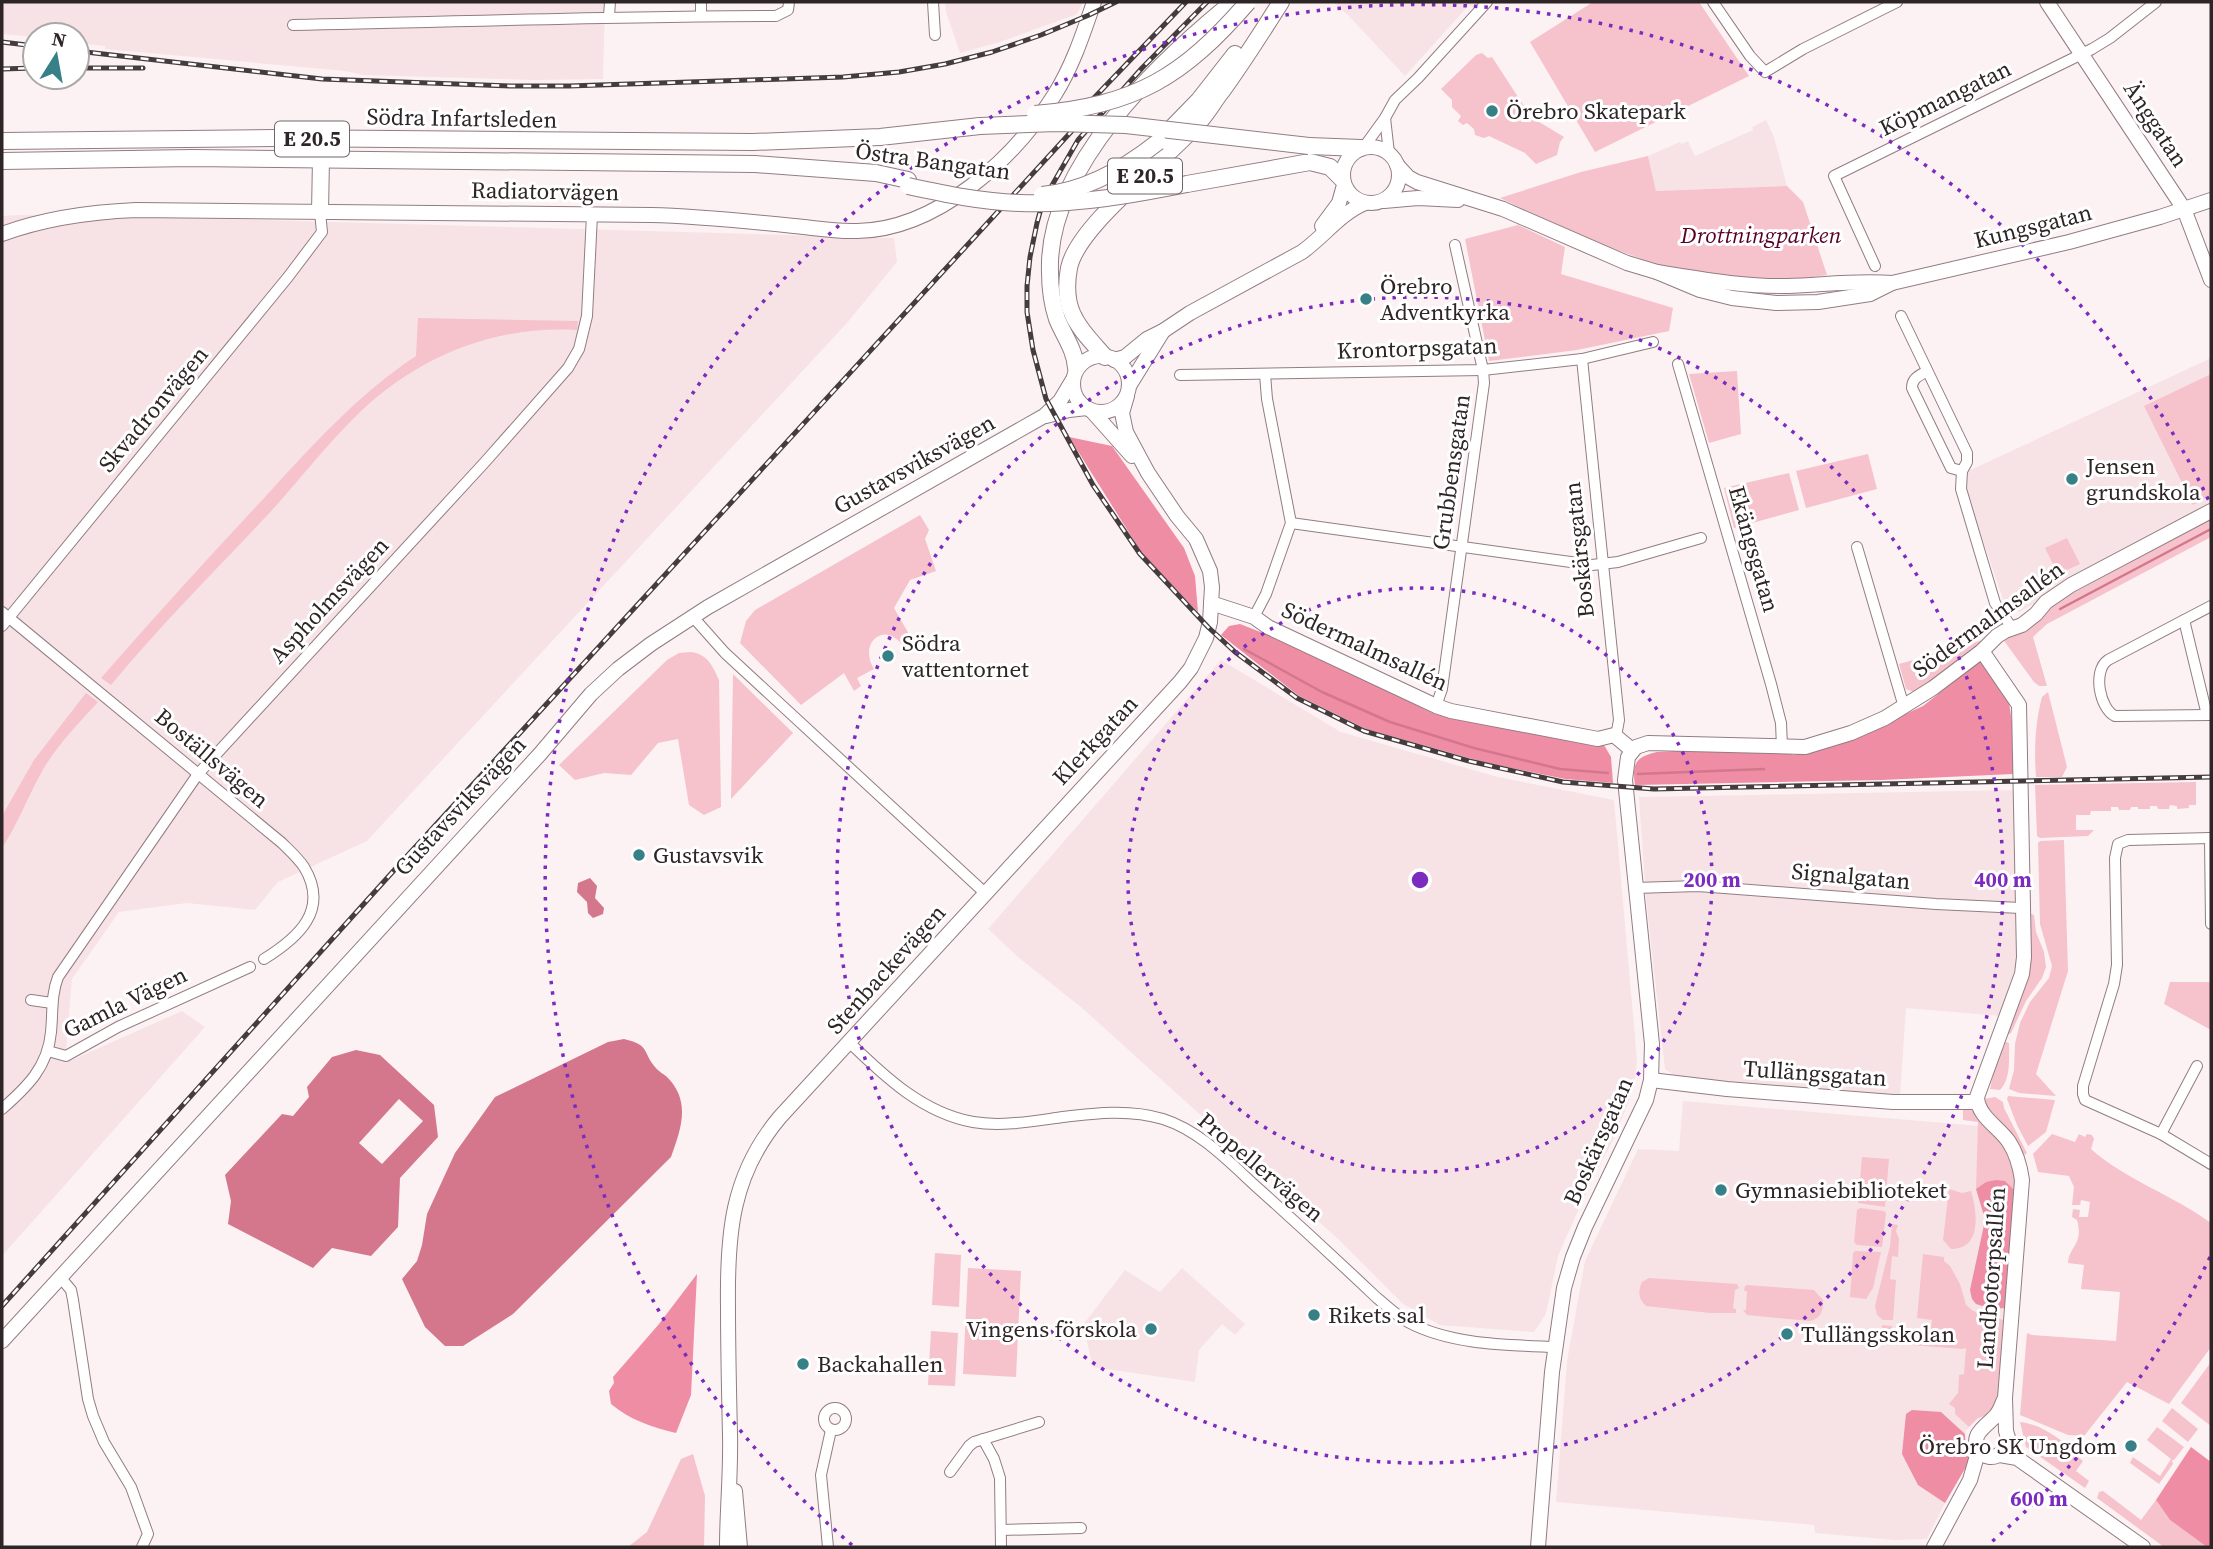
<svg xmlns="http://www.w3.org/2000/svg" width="2213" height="1549" font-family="'Source Serif 4',serif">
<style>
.built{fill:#f7e3e6}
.green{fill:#f6c2cc}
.forest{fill:#ee8da3}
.water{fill:#d4768c;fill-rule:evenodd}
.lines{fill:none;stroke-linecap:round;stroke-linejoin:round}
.stream{stroke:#d4768c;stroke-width:2.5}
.street-casing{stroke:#927d81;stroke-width:12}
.secondary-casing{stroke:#927d81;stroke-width:16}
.primary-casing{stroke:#927d81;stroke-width:18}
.street{stroke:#fff;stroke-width:10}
.secondary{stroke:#fff;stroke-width:14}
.primary{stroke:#fff;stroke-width:16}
.rail-casing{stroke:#453c3e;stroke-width:5}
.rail{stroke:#fff;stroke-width:2.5;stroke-dasharray:8;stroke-linecap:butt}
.primary-bridge-casing{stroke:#927d81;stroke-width:18;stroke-linecap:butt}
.primary-bridge{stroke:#fff;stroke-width:16}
.ring{fill:none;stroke:#7b2cbf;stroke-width:3.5;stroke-dasharray:3.5 7}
.poi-dot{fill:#388087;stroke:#fff;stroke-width:2.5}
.labels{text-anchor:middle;stroke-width:6;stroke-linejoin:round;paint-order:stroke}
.shield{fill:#fff;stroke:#6d6668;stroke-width:2}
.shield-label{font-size:21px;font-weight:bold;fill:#2e2527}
.street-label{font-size:23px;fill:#2e2527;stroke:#fff}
.poi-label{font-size:23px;fill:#2e2527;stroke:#fff;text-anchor:start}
.park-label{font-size:23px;font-style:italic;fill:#580024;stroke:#fff}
.centre{fill:#7b2cbf;stroke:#fff;stroke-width:3.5}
.ring-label{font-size:21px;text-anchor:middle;font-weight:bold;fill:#7b2cbf;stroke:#fff;stroke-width:6;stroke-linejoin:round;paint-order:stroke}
</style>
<rect width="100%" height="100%" fill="#fcf2f4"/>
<g class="built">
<path d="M2,2h603l-2,77 -69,1 -170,-5 -19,-4 -240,-22v-3l-28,-3v-8h-42v2l-33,-3z"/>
<path d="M945,2h138l-6,12 -77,28 -40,11 -14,-41z"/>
<path d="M1333,2h145l-5,5 -4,-2 -64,71 -57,-61z"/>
<path d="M1766,120l8,17 13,49 -131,5 -8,-35 32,-14 2,2 6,-3 7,15 58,-26 -1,-3z"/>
<path d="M16,215l105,1 773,22 3,24 -50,61 -480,518 -89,41 -23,28 -68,-7 -68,9 -47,67 -7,84 117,-52 23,16 -203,229v-1040z"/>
<path d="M2211,358v21l-1,-3 -17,128 18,-9v10l-192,107 -13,-4 -42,-123v-12z"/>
<path d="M1221,660l120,72 157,45 116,23 23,260 -2,18 -6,23 -16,39 -24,46 -31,70 -12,58 -12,18 -94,-7 -37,-21 -65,-65 -256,-231 -64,-51 -30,-28z"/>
<path d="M2016,790l2,157 -5,33 -13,36 -94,-8 -6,88 -222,-18 -13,-9 -19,-170 -7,-102z"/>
<path d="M1683,1101l298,25 31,50 -3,87 -13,150h-14l-16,17 -2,14 6,16 -25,43 -18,36 -33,1 -79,-7 -1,-8 -258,-23 11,-141 18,-100 53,-112 41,2z"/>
<path d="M1182,1268l63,56 -10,11 -13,-11 -23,26 -4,32 -102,-15 -10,-42 42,-55 35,22z"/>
</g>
<g class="green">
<path d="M1593,2h106l50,74 -154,76 -65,-110z"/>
<path d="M1482,53l6,5 4,-1 39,60 33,20 -4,5 -3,13 -21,9 -11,-11 -36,-17 -5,2 -9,-3 -1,-6 -7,-6 -4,2 -5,-4 3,-5 -9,-9v-7l-11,-11 35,-34z"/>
<path d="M1648,156l8,35 131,-5 16,16 24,73c-22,3 -47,9 -69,8 -93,-6 -176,-46 -258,-85l81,-26z"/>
<path d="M1518,225l47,22 -4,27 112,34 -4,23 -92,19 -88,11 -24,-122z"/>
<path d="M418,318l160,3 -1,9c-86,-5 -165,29 -225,90 -28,28 -52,59 -78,88 -55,59 -112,115 -163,177l-10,-7c54,-62 109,-122 164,-181 47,-51 93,-103 151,-141z"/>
<path d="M1737,371l4,63 -32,9 -20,-69z"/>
<path d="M2209,375l2,4v116l-18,10 -49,-99z"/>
<path d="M1868,454l9,35 -71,19 -10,-37z"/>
<path d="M1789,473l10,37 -65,18 -10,-40z"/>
<path d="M920,515l9,15 -4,9 11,32 -26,9 -16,28 19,33 -9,7c-17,-29 -47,-6 -30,21l-17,9 4,8 -7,5 -10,-18 -43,32 -61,-62 6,-22 9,-11z"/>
<path d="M2211,519v18l-164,87 -14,13 14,49h-8l-5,-4 -32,-44 58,-38z"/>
<path d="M2067,538l13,26 -22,10 -13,-26z"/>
<path d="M1983,640l-2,4 -67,48 -8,-3 -7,-25z"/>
<path d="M691,652c17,2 22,15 28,28l2,127 -17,8 -15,-10 -11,-66 -20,4 -27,32 -27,-2 -29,7 -16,-15 108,-105 12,-7z"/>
<path d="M733,674l60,59 -62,66z"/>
<path d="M2048,692l19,75 -5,10h-26c-2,-27 -1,-54 6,-80z"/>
<path d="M86,693l12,9c-20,22 -44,46 -58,73 -13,24 -23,50 -38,73v-32l32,-56z"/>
<path d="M2196,782v23h-7v3l-12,1v-3l-7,-1 -1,4h-11l-1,-3h-7v3h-12v-2h-7l-1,3h-11l-1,-3h-7v4h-20l-1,4h-14v15h18l-6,6 -48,2 -3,-2 -2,-51z"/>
<path d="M2064,840l4,131 -32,103 20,22 -37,-3 -10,-4 5,-19 1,-26 5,-21 10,-21 19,-24 3,-12 -12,-42 -2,-81 2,-2z"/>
<path d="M2029,913l5,2 2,17 8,20 2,15 -4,11 -16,23 -15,32 -4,2z"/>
<path d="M2170,982h41v48l-47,-26z"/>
<path d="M2006,1042l3,1c0,15 2,36 -9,47l-10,-1 6,-28 9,-16 -4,-1z"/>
<path d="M2008,1096l47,4 -9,32 -18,14 -11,-21 -10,-26z"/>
<path d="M1995,1097l8,5 1,6 23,45 -4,3 -35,-43 -4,-14z"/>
<path d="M1963,1109l12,2 31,39 7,14 4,27 -31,-9 -10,7 2,-67 -15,-2z"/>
<path d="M2052,1134l23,8 4,-8 6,3 2,-3 5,1 2,4 -3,10c35,31 82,46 120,74v124l-42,57 -42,-22 -43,54 -16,-1 -48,-20 7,-82 5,2 84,6 4,-49 -39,-3 3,-24 -16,-2c1,-17 16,-18 9,-43l-5,-3 1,-8 7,1 -1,7h9l2,-15 -9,-2 -1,5h-8l2,-18 -5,-11 -31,-4 -5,-18z"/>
<path d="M1862,1157l27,2 -4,48 -27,-4z"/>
<path d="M1949,1189l13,4 9,-2c6,20 12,58 -20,58l-8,-9z"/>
<path d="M1860,1208l24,3 2,2 -4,34 -25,-2 -3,-3 3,-32z"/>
<path d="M1892,1224l6,1 -2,6 3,8 -1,18 -6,-1 -2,23 6,1 -3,40h-10l-6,-5 -2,-9 15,-60z"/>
<path d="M1855,1251l26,1 -8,36 -7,11 -16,-2 3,-43z"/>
<path d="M935,1253l26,2 -2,52 -27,-2z"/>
<path d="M1923,1254l21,3v4l6,5 10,18 6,21 7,6 30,9 -2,32 2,11 -2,32 -11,18 -13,6 -8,8 -14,-13v-6l-6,-4 9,-11 1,-18 5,-1 2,-26 -4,1 -75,-6 -1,-8 -4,-5v-5l10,1v5l38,3 2,-14 -15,-2z"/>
<path d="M968,1268l53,3 -5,106 -53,-3z"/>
<path d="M1649,1278l88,6 2,4 -4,2 -2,18 3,1v4h-26l-64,-7c-8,-7 -8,-15 -4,-24z"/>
<path d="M1747,1285l67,5 9,10c1,10 -3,20 -14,21l-62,-6 -4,-5h3l1,-19h-3l1,-5z"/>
<path d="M931,1331l27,2 -3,53 -27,-1z"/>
<path d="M2211,1362v64l-30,-23z"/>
<path d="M2172,1408l26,21 -10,13 -26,-21z"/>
<path d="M2020,1422c25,3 38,18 58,30l1,6 4,3 -7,10 13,10 -4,7 -59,-41z"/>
<path d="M2157,1427l27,20 -10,13h-2l1,4 -14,20 -29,-21 3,-6 27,19 11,-17 -24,-19z"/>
<path d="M693,1454l12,42 -1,51h-76l19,-15 34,-73z"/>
<path d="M2103,1491l38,29 15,-20 14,20 37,27h-43l-67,-49 2,-6z"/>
</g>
<g class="forest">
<path d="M1069,437l43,9 72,102 11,28 3,36 -55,-57z"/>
<path d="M1240,624l49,19 143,70 172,32 7,12 2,26 -48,-4 -82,-17 -117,-33 -67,-33 -78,-61 8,-9z"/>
<path d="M1983,659l25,36 6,42 -1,37 -132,6 -246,5c-3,-21 0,-28 22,-33l106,-5 31,8 44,-10 85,-39z"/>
<path d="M1996,1180l9,1 9,9 -9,118 -13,1 -16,-5 -4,-5 -2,-9 14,-65v-9l-8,-27 10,-7z"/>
<path d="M697,1274l-6,121 -15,38c-24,-6 -46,-13 -65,-29l-2,-13 5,-8 -1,-6 46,-53z"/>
<path d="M1912,1410l29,2 24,22 1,17 4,9 -25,43 -27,-18 -16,-31 4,-40z"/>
<path d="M2191,1447l20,15v85h-4l-37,-27 -14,-20z"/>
</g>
<g class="water">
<path d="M590,878l7,8 -2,12 9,10 -1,6 -10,4 -5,-5 -1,-11 -10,-10 1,-9z"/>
<path d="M624,1039c26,6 18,12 31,28 4,5 9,7 13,11 23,24 13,51 3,79l-158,157 -50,32h-18l-20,-19 -23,-48 15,-18 5,-16 5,-31 28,-61 40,-56 113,-55z"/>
<path d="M356,1050l24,5 54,50 4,32 -38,41 -2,49 -27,29 -39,-8 -19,20 -85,-44 3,-23 -6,-26 57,-61 11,2 16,-19 -2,-10 25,-30zM399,1099l24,22 -41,43 -23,-21z"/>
</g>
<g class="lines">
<g class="stream">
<path d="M2060,609l151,-80"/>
<path d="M1244,649l78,43 68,30 84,26 86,21 48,4"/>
<path d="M1638,774l126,-5"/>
</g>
<defs>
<g id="street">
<path d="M933,2l2,33"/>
<path d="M1713,2l37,54 15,16 38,-23 94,-47"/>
<path d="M609,16l1,-14"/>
<path d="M701,16v-14"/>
<path d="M293,25c161,-3 322,-9 483,-9l12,-6 1,-8"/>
<path d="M1385,118l4,35"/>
<path d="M1364,147l21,-29 10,-18 23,-22 69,-76"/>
<path d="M1875,266l-41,-90 258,-127 18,-11 46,-36"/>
<path d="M1901,316l66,137v9l-5,9 -1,18 34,114 17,25"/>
<path d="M1582,359l37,361 -2,11 -3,4"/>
<path d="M1678,364l93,320 10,39 1,24"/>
<path d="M1927,371c-8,5 -15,7 -15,17l39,80 11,3"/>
<path d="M1180,375l303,-5 99,-11 71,-17"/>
<path d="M1291,523l301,42 26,-3 83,-24"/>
<path d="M1857,547l47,160"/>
<path d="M2211,606l-103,54c-16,11 -8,49 7,56l96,-1"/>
<path d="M2,612l280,231c7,7 16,15 22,24 26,43 -6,71 -40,92"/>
<path d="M693,617l32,36 260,240"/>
<path d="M1254,617l12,-23 25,-71 -24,-124 -2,-25"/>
<path d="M2184,620l23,95"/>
<path d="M2,626l286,-349 34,-45 -2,-20"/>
<path d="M1436,706l6,-17 42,-306 -1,-13 -28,-125"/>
<path d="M2210,838l1,86"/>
<path d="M2211,838l-83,2 -10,4 -3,14 2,107 -3,19 -31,102v8l2,6 76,34 50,30"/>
<path d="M1635,888l63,-2 238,18 85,4"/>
<path d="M31,1000l21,3"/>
<path d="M850,1043c35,34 73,70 123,79 29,5 61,-1 90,-5 33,-4 67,-8 100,2 38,12 68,45 97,71 40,36 79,72 117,108 10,8 20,18 31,24 43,23 99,23 147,25"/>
<path d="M48,1051l18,5 52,-29 132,-60"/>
<path d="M2,1109c25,-22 46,-42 49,-77 2,-20 0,-37 7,-55l140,-203 287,-312 83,-94 11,-19 8,-33 5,-101"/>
<path d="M2161,1134l36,-68"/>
<path d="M60,1277l11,13 2,10 15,99 5,17 11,26 27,45 17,47 -6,13"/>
<circle cx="835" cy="1419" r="11"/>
<path d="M983,1439l11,20 6,19 1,69"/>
<path d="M950,1472l19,-26 5,-4 65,-20"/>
<path d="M1001,1530l80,-2"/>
<path d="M828,1547l-7,-72 10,-45"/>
</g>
<g id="secondary">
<path d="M2047,2l137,207 27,71"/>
<circle cx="1371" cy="175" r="28"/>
<path d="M1397,165l11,12 9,5 86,27 124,54 30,9 43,18 32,8 44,5 42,-1 52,-8 22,-11"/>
<path d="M1384,201l34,-3 40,2"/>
<path d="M1322,226l17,-23 5,-18"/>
<path d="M2,234c43,-16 88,-22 134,-24l515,5c47,1 95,6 143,11 21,2 42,6 63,5 80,-1 157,-72 198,-137 18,-29 28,-60 39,-92"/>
<path d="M1657,272c44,7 87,15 131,14 34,-1 69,-6 104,-3l177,-41 91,-25 51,-17"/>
<circle cx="1101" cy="384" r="28"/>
<path d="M1114,360l11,-3 22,-18 16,-8 27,-18 112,-61c21,-15 40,-40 63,-49"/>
<path d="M1129,386l34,-55"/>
<path d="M1091,410l41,46"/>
<path d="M1046,416l23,-6 18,-2"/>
<path d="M1211,603l43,14 14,10 168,79 15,5 147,28 16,-4 18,15"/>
<path d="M1982,651l37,54 5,252 -2,17 -45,123c1,20 22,30 32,45 8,12 11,24 13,38l-17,218 1,33 3,10c-3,13 -19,23 -29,10 -13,-17 10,-27 17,-37 4,-5 5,-11 8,-16"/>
<path d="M1651,1080l76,9 166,13h84"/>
<path d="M2,1341l538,-587 51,-60 27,-25 33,-25 57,-37 336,-191 16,-15 12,-20"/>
<path d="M2000,1455l17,3 126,89"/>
<path d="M735,1491l5,56"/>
<path d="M727,1547c0,-37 4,-74 3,-112 -1,-43 -2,-85 -2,-128 -1,-72 3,-132 52,-190l400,-435 11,-14 15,-30 4,-16 2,-35 -2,-16 -14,-32 -19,-23 -29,-43 -22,-41 -4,-19 5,-17"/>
<path d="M1538,1547l14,-175 12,-84 9,-31 12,-30 61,-127 5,-20 1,-36 -27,-264 3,-23 8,-10 12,-4 157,4 46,-14 34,-15 48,-30 49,-37 15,-15 8,-5 17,-6 14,-11 10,-12 25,-17 140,-74"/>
<path d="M1934,1547l36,-67 9,-31"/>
</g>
<g id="primary">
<path d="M1162,138l37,-38 36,-46"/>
<path d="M2,141l273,-3 478,4 127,-5 100,-11"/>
<path d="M1309,146l52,2"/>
<path d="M2,161l190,-3 563,6 121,9 32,7"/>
<path d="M1187,184l123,-22 20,5 12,12"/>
<path d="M320,212l1,-53"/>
<path d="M1105,357c-26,-30 -44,-45 -36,-89 9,-44 100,-110 131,-147 8,-9 14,-20 22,-30 21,-29 40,-59 59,-89"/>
<path d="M1076,368c-1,-18 -12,-32 -19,-49 -5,-15 -7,-31 -7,-47 -4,-104 109,-210 183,-270"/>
</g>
</defs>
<use href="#street" class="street-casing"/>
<use href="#secondary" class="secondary-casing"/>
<use href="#primary" class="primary-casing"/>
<use href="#street" class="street"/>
<use href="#secondary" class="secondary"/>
<use href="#primary" class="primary"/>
<defs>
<g id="rail">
<path d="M1207,2l-65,66 -64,72 -35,61 -6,22 -7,34 -3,29v26l6,38 13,49 47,86 47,69 68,73 27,25 62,46 67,33 105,30 94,21 91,7 557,-12"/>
<path d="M2,42l33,4"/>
<path d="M77,51l245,28 189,7h58l274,-9 56,-5 46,-8 47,-12 49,-17 48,-20 27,-13"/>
<path d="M77,68h66"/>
<path d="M2,69l33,-1"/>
<path d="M1067,126l119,-124"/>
<path d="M2,1306l395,-439 684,-746"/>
</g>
</defs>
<use href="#rail" class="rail-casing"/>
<use href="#rail" class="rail"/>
<defs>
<g id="primary-bridge">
<path d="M1035,114c101,-9 147,-36 213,-112"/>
<path d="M980,126l76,-3 70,2 183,21"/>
<path d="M908,186c37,8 74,16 112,17 57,2 112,-8 167,-19"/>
<path d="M1042,195c44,-4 82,-26 116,-53"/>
</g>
</defs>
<use href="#primary-bridge" class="primary-bridge-casing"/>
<use href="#primary-bridge" class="primary-bridge"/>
</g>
<g class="ring">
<circle cx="1420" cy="880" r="292"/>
<circle cx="1420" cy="880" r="583"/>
<path d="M2210 1257A875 875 0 0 1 1988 1545M852 1545A875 875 0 1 1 2210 503"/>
</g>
<g class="poi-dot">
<circle cx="1492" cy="111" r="7"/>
<circle cx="1366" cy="299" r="7"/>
<circle cx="2072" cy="479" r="7"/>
<circle cx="888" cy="656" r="7"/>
<circle cx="639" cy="855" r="7"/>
<circle cx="1721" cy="1190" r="7"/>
<circle cx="1314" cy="1315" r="7"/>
<circle cx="1151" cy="1329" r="7"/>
<circle cx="1787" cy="1334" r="7"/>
<circle cx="803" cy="1364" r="7"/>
<circle cx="2131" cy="1446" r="7"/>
</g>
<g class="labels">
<g class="shield">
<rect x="275" y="121.5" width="74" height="35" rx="5"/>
<rect x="1108" y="158.5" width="74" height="35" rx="5"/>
</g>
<g class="shield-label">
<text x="312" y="146">E 20.5</text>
<text x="1145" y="183">E 20.5</text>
</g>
<g class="street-label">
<text transform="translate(1945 98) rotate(-26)" y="8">Köpmangatan</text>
<text transform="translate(462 118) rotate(1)" y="8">Södra Infartsleden</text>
<text transform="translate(2156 124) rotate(57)" y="8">Änggatan</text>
<text transform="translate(933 161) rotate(8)" y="8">Östra Bangatan</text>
<text transform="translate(545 191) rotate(1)" y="8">Radiatorvägen</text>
<text transform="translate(2033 226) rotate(-14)" y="8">Kungsgatan</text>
<text transform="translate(1417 348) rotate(-2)" y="8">Krontorpsgatan</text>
<text transform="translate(153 409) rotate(-50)" y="8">Skvadronvägen</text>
<text transform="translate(914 464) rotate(-29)" y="8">Gustavsviksvägen</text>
<text transform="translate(1451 472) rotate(-82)" y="8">Grubbensgatan</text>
<text transform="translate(1754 549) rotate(74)" y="8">Ekängsgatan</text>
<text transform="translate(1579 550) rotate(-96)" y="8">Boskärsgatan</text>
<text transform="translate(329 600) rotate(-47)" y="8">Aspholmsvägen</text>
<text transform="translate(1988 619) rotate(-36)" y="8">Södermalmsallén</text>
<text transform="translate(1365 646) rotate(25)" y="8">Södermalmsallén</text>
<text transform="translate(1095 740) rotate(-47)" y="8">Klerkgatan</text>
<text transform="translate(212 758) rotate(40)" y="8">Boställsvägen</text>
<text transform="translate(460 806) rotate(-47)" y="8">Gustavsviksvägen</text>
<text transform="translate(1851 876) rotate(5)" y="8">Signalgatan</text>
<text transform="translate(886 969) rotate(-48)" y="8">Stenbackevägen</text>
<text transform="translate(125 1002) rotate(-26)" y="8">Gamla Vägen</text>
<text transform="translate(1815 1073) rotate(4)" y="8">Tullängsgatan</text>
<text transform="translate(1598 1141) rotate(-66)" y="8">Boskärsgatan</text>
<text transform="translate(1261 1167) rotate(40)" y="8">Propellervägen</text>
<text transform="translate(1991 1278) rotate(-86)" y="8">Landbotorpsallén</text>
</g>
<g class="poi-label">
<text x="1506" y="119">Örebro Skatepark</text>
<text x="1380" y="294">Örebro<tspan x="1380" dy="26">Adventkyrka</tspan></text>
<text x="2086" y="474">Jensen<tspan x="2086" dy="26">grundskola</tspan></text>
<text x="902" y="651">Södra<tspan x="902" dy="26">vattentornet</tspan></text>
<text x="653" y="863">Gustavsvik</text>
<text x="1735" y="1198">Gymnasiebiblioteket</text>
<text x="1328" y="1323">Rikets sal</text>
<text x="1137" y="1337" text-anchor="end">Vingens förskola</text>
<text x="1801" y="1342">Tullängsskolan</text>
<text x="817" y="1372">Backahallen</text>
<text x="2117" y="1454" text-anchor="end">Örebro SK Ungdom</text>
</g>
<g class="park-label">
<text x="1761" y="243">Drottningparken</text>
</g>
</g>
<circle cx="1420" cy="880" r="10" class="centre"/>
<g class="ring-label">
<text x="1712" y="887">200 m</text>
<text x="2003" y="887">400 m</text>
<text x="2039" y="1506">600 m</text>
</g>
<rect width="2213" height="1549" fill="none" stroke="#2e2527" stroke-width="7"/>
<g transform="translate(56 56) rotate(11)"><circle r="33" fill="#ffffff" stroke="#aba8a9" stroke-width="2"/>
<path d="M0-5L12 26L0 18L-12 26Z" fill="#388087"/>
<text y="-10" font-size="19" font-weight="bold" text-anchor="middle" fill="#2e2527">N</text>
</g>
</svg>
